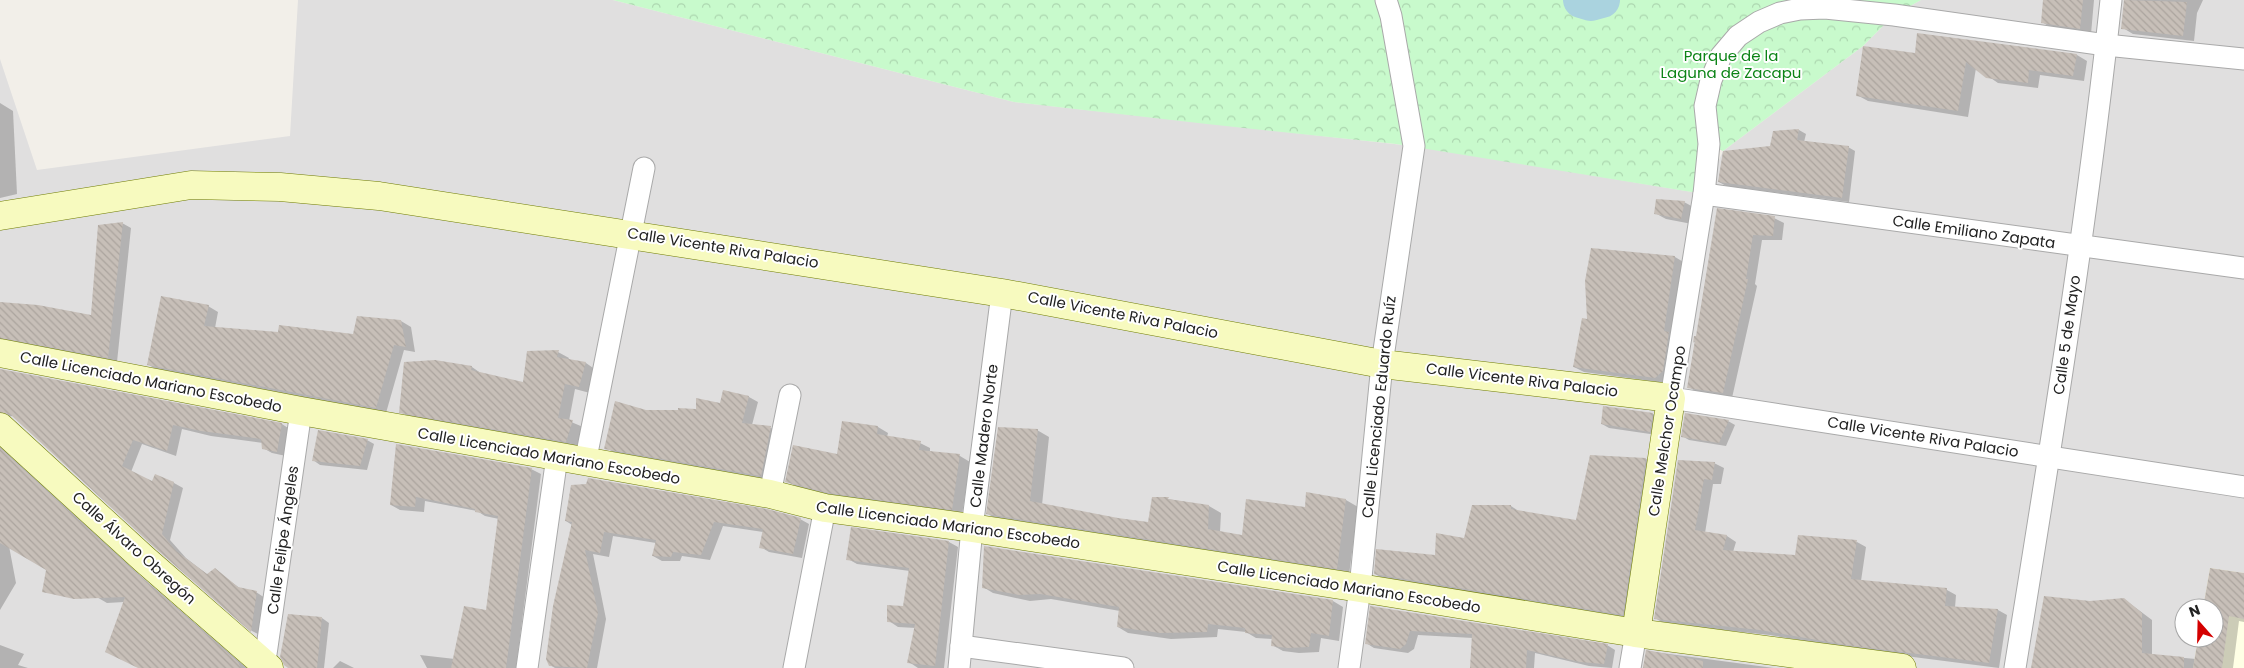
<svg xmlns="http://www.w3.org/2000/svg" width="2244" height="668" font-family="Poppins,sans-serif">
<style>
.residential{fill:#e0dfdf;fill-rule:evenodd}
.education{fill:#ffffe5}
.park{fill:url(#park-crowns)}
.shadow{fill:#0003}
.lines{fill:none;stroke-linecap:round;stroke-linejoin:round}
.river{stroke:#aad3df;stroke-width:36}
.building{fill:url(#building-back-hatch)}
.street-casing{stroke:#a9a9a9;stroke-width:23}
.secondary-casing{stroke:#707d05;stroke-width:29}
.street{stroke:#fff;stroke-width:21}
.secondary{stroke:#f7fabf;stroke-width:28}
.labels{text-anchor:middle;stroke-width:4;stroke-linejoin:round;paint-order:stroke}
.park-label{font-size:15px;fill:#0c8416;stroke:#fff}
.street-label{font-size:15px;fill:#222;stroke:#fff}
</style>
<defs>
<pattern id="park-crowns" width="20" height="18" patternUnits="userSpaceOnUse" patternTransform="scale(1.25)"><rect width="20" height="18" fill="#c8facc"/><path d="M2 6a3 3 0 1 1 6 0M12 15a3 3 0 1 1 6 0" fill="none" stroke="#acd6af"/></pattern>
<pattern id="building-back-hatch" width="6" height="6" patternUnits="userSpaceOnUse" patternTransform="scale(1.25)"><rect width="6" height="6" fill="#c7bfb8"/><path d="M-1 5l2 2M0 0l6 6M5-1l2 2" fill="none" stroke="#aba49e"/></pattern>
</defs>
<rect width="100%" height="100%" fill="#f2efe9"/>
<path class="residential" d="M298,0h315l401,102 407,45 283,47 19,-43 140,-105 31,-31 27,-15h323v668h-2244v-609l37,111 253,-34zM2184,608h30v30h-30z"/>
<path class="education" d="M2210,568l34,5v95h-51l5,-30h16v-30h-11z"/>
<path class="park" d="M613,0h1308l-27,15 -31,31 -140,105 -14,-7 -5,50 -308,-50 -189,-20 -193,-22z"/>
<g class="shadow">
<path d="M2044,0h50l-3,34 -38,-5 -11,-7z"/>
<path d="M2126,0h77l-6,13 -3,28 -61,-7 -10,-6z"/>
<path d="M1918,34l159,21 10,6 -3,20 -44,-6 -2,13 -40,-5 -22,-15 -8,49 -100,-16 -11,-6 59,-40z"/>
<path d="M0,103l13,8 4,83 -17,4z"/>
<path d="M1799,130l7,4 -2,8 44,5 7,4 -6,51 -123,-16 -7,-4 52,-35 3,-15z"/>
<path d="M1684,202l11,6 -3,16 -26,-5 -11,-6z"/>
<path d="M1718,210l56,8 10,5 -2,17h-20l-7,44 2,2 -25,112 -34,-5 -9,-6 7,-44 -2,-1 1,-5 2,1z"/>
<path d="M122,223l9,5 -14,134 -117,-16v-43l92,14z"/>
<path d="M1675,257l10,6 -19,120 -82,-11 -10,-5 14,-47z"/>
<path d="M208,306l10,6 -3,16 64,5 75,2 47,-14 10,6 4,25 -11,-2 -18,63 -227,-42 -10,-6z"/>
<path d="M558,352l11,6 -1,2 18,3 10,7 -6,23 -15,-4 -6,32 14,6 -6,20 -166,-29 -10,-6 71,-45 10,7 42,9z"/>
<path d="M0,370l282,54 9,6 -5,26 -14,-3 -9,-5v-5l-52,-7 -29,-7 -6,27 -34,-12 -11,28 22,11h21l9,5 -13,52 16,18 22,17 7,-5 26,19 15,3 9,6 -5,37 -8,-4 -97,-85 -142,-130 -9,1 -4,3z"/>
<path d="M749,397l9,5 -6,23 19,3 9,5 -10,48 -155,-28 -9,-5 39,-36 52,-2z"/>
<path d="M1653,414l7,4 -3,17 -48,-7 -7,-4z"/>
<path d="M1728,421l7,4 -9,21 -37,-6 -7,-4z"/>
<path d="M878,427l10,6 -1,4 33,6 10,5v4l30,4 10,6 -8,53 -123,-17 -42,-11 -10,-6 51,-26z"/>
<path d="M1037,430l12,7 -7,68 75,14 32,4 4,-25 15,1 41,7 12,7 -1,19 23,5 63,-29 2,-15 38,7 12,7 -9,68 -349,-54 -12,-7z"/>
<path d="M367,440l7,4 -7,26 -47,-5 -7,-5z"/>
<path d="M397,445l134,24 10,5 -25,194h-89l-7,-13 35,4 33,-48 11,-92 -14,-3 -8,-5 -52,-10 -1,11 -24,-2 -9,-5z"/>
<path d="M0,446l143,132 104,90h-108l-15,-66 -17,1 -98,-57 7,37 -16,27z"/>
<path d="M1591,456l55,3 11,6 -23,155 -248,-40 -11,-6 61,-17 29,-18 46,-33 9,6 57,9z"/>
<path d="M1679,461l35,2 10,5 -3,16h-8l-8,49 22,3 9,6 -3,10 63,4 61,-14 9,5 -5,34 86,9 9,5 -1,13 43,2 9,5 -8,53 -148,-19 -81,-14 -105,-11 -10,-6z"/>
<path d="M800,519l9,5 -7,34 -33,-6 -8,-5 2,-15 -40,-6 -13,34 -28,-4 -2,5h-18l-9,-5 3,-13 -43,-7 -4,21 -16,-3 13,65 -9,49h-42l-5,-3 22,-140 -6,-4z"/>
<path d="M949,542l9,5 -14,121h-26l-9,-6 7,-34 -18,-1 -9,-6 15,-14 6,-36 -53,-7 -9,-5z"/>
<path d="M985,547l348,54 10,6 -4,34 -18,-3 -2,14 -20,1 -16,-2 -11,-6 1,-6 -17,-1 -10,-6 -28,-3 -1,8 -46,2 -43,-6 -10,-6 2,-16 -69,-12 -21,2 -37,-8 -10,-6z"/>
<path d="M2244,574v48l-5,-1 -6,47h-200l57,-66 34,-3 28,21v35l44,4 3,-21h15v-30h-10z"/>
<path d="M1371,607l236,38 8,5 -3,18 -23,-2 -54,-13 -1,15h-63l2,-30 -55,-3 -4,14 -6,4 -34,-5 -8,-5z"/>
<path d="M322,618l7,5 -5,45h-34z"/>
<path d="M0,645l24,9 -6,11 10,3h-28z"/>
<path d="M1647,651l127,17h-131z"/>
<path d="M340,661l14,7h-21z"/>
</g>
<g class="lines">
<path class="river" d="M1581,0l10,3 11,-3"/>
</g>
<g class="building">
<path d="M2043,0h40l-3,29 -39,-6z"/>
<path d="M2124,0l63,2 -4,34 -62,-7z"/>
<path d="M1917,33l160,21 -4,22 -44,-6 -1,13 -42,-5 -20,-16 -8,49 -102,-15 7,-50 52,7z"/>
<path d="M1799,129l-2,11 52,6 -7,52 -124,-16 5,-31 47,-5 3,-15z"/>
<path d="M1656,199l29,2 -4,18 -27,-5z"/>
<path d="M1717,208l58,8 -2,20 -20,-1 -7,44h2l-25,114 -36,-5 8,-48 -2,3 1,-7h2z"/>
<path d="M123,222l-15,136 -108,-20v-36l38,3 53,10 7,-90z"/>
<path d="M1591,248l84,8 -11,75 5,1 -6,39 -8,7 -82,-11 9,-49 5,1 -2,-38z"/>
<path d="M161,296l48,9 -5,21 74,6 1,-7 74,9 4,-18 44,4 5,27 -12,-2 -18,63 -229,-43z"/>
<path d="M559,350l-2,7 29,5 -7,25 -14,-3 -7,34 15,2 -7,22 -167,-29 5,-51 31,-2 37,6 -1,4 52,12 4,-31z"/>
<path d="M0,369l282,54 -5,29 -15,-3 -1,-10 -60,-8 -28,-6 -6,26 -34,-11 -11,26 30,15 3,-7 19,8 -12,52 14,17 31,23 8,-6 23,19 19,4 -6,41 -97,-85 -143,-132 -11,-3z"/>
<path d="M723,390l26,6 -7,27 29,3 -10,50 -157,-27 11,-48 31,9h32v-2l18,1v-11l24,5z"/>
<path d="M1603,406l50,7 -3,19 -49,-8z"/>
<path d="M1685,413l44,7 -10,23 -38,-6z"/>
<path d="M842,421l36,5 -1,8 44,7 -2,9 41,4 -8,56 -124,-17 -43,-11 8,-37 44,9z"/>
<path d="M998,427l40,2 -8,72 88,17 30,4 4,-25h17l-1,2 41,6 -1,24 34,6 4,-36 59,8 1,-15 40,7 -9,70 -351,-55z"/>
<path d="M318,430l50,9 -8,27 -48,-5z"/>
<path d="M396,444l136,24 -26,200h-55l13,-62 22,4 12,-94 -23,-4v-3l-59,-12 -1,10 -25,-2z"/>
<path d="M0,448l134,123 104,91 3,6h-103l-33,-16 20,-55 -51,2 -32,-7 4,-22 -46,-27z"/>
<path d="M1590,455l56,3 -23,157 -249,-41 2,-25 59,6 1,-22 28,5 8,-33h39v4l65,11z"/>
<path d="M1678,460l37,2 -3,18 -8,-1 -9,51 32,5 -4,15 72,5 3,-20 59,5 -6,39 96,9 -2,18 53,3 -9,54 -143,-18 -86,-15 -106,-11z"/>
<path d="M588,478l179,31 34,9 -8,36 -34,-6 4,-19 -49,-7 -13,33 -28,-3 -2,5 -19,-1 4,-16 -52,-8 -4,21 -15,-3 13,63 -11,55 -38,-2 -3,-7 7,-53 19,-84 -7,-1 6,-36 15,-1z"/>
<path d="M851,527l98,14 -14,125 -28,-3 8,-39 -28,-2v-17l16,1 6,-38 -63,-8z"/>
<path d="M984,546l349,54 -4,36 -18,-3 -2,14 -21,1 -17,-2 1,-11 -27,-2v-5l-37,-4 -1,8 -47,1 -43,-6 2,-20 -79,-13 -21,1 -37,-7z"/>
<path d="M2210,568l34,5v46l-15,-3 -7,52h-29l5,-30h16v-30h-11z"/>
<path d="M2044,596l46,5 34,-3 18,15v40l42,4v11h-153z"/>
<path d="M1370,606l238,38 -4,20 -24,-2 -53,-12 -1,18h-56l2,-34 -62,-3 -4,13 -6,5 -35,-5z"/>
<path d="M288,614l34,3 -5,51h-29l-4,-3 -4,-8z"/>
<path d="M1646,650l57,11v7h-60z"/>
</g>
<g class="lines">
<defs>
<g id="street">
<path d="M2244,59l-138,-14 -212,-30 -69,-7 -25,1 -20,4 -21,9 -21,14 -17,20 -10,24 -6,26 4,38 -5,50 -33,204 573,89"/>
<path d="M1704,194l540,74"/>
<path d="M585,463l59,-295"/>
<path d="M770,494l20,-99"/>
<path d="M961,646l162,22"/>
<path d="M264,668l37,-257"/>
<path d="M527,668l30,-211"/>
<path d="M794,668l31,-160"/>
<path d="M959,668l13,-140 30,-235"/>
<path d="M1349,668l11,-80 22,-224 32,-218 -23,-130 -5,-16"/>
<path d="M1630,668l6,-35"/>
<path d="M2015,668c36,-222 72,-444 96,-668"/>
</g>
<g id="secondary">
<path d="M0,216l191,-31 89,2 99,9 623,97 380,71 289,34 -35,235"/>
<path d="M0,353l301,58 469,83 55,14 147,20 388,60 276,45 266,35"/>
<path d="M0,427l144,132 125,109"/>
</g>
</defs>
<use href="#street" class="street-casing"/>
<use href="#secondary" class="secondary-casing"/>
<use href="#street" class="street"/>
<use href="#secondary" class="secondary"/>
</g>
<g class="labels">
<g class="park-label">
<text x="1731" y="61">Parque de la<tspan x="1731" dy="17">Laguna de Zacapu</tspan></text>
</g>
<g class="street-label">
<text transform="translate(1974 232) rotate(8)" y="5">Calle Emiliano Zapata</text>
<text transform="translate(723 248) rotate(9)" y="5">Calle Vicente Riva Palacio</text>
<text transform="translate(1123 315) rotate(11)" y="5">Calle Vicente Riva Palacio</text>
<text transform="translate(2067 335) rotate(-82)" y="5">Calle 5 de Mayo</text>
<text transform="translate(1522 380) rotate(7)" y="5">Calle Vicente Riva Palacio</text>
<text transform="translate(151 382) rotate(11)" y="5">Calle Licenciado Mariano Escobedo</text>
<text transform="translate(1379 407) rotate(-84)" y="5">Calle Licenciado Eduardo Ruíz</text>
<text transform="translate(1667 431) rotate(-81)" y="5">Calle Melchor Ocampo</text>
<text transform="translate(984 436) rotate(-83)" y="5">Calle Madero Norte</text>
<text transform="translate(1923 437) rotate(9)" y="5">Calle Vicente Riva Palacio</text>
<text transform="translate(549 456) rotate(10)" y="5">Calle Licenciado Mariano Escobedo</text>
<text transform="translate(948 525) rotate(8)" y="5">Calle Licenciado Mariano Escobedo</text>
<text transform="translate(283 540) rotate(-82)" y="5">Calle Felipe Ángeles</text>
<text transform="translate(134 548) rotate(42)" y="5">Calle Álvaro Obregón</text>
<text transform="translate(1349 587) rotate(9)" y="5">Calle Licenciado Mariano Escobedo</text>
</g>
</g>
<g transform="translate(2199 623) rotate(340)"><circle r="24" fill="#ffffff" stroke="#a7a7a7"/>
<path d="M0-4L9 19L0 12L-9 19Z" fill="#d40000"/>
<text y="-8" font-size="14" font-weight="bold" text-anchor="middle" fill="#222222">N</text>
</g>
</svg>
